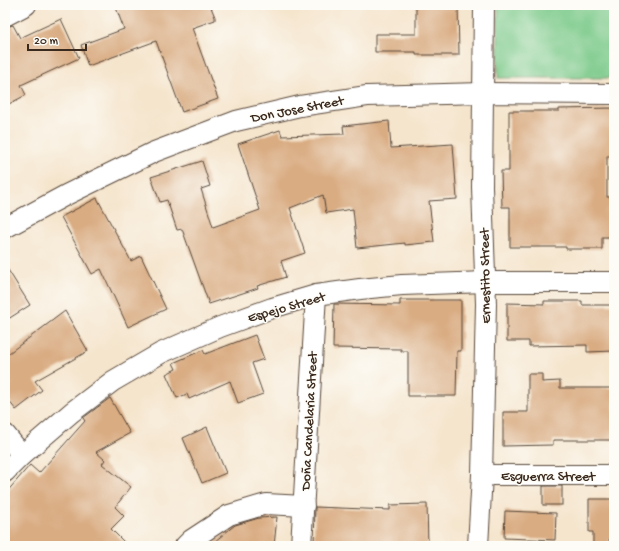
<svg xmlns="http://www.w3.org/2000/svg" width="619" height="551" font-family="'Gochi Hand',sans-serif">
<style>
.green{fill:#7ac989;stroke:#5a7a54}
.building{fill:#d9ac82}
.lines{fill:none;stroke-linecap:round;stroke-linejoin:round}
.minor-casing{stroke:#574638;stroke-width:22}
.minor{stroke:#fff;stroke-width:20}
.labels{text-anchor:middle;stroke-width:3;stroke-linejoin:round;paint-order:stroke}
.street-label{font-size:14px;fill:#3b2a1e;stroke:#fdfcf7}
</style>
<rect width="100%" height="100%" fill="#fdfcf7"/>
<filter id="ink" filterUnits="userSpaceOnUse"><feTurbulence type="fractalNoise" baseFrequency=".025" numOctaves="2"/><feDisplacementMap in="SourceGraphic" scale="8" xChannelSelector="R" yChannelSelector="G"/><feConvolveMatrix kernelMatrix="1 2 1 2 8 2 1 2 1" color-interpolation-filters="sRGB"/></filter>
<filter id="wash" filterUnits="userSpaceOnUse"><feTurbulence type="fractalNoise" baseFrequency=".012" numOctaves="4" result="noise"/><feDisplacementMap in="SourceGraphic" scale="16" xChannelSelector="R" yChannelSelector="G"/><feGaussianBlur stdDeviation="0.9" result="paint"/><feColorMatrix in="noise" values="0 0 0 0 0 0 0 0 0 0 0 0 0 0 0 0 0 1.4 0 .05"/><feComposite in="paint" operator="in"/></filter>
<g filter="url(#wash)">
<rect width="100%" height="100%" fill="#f5e5cd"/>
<rect class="green" x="498" y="5" width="116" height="73"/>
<g id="blocks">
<g class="building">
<path d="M115,5h95l5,12v3l-23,8 26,71 -36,13 -26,-71 -68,25 -7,-21 43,-16z"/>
<path d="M416,5h42l1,50h-43v-3h-41v-18h41z"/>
<path d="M61,19l18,39 -58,27 5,10 -21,11v-79l8,-2 7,13z"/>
<path d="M614,108v48h-7v41h7v40h-12v12h-36v-2h-56v-40h-8l-1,-36h8v-60h50v-2z"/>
<path d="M389,121l2,27 62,-4 4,55 -28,2 5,41 -29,3v-2l-48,5 -4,-39 -27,4 -3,-18 -33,13 15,45 -24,8 5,16 -29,9 1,2 -49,16 -27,-75 -5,1 -10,-30 -7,2 -9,-25 51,-16 8,25 -9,3 12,38 47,-17 -22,-66 42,-14 2,6 62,-2 -1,-8z"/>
<path d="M97,198l34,63 10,-5 25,53 -38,18 -27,-58 -9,5 -31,-57z"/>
<path d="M5,265l25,40 -25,16z"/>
<path d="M400,300h61v51h-4l-1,45h-48v-45h-7v-2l-68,-1 1,-44 66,1z"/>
<path d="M544,301h38v4h32v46l-27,1v-7l-58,1v-5h-22v-38l37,1z"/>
<path d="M65,311l23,40 -53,30 7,9 -26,20 -11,-14v-40z"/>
<path d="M255,335l9,24 -12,4 11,31 -25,9 -8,-22 -41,18 -2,-5 -10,4 -11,-24 10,-5 -3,-6 30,-13 2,4z"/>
<path d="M528,374h14v8l18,-1v7h54v52h-61v5l-50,1v-34h25z"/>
<path d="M110,398l20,35 -34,19 9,8 -3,4 29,23 -16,20 9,9 -13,13 17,17h-123v-52l25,-29 9,8 46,-52 -2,-3z"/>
<path d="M207,427l19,46 -24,10 -19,-45z"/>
<rect x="543" y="486" width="19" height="19"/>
<path d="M589,499h25v40h-5l1,7h-17v-14h-4z"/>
<path d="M427,504l1,42h-114l1,-39 75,3v-5z"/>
<path d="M505,511l51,2 -1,27 -51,-2z"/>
<path d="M277,517l-3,29h-65l26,-21 24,-7z"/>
</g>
</g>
</g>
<g filter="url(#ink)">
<use href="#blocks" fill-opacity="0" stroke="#574638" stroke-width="1"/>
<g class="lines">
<defs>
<g id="minor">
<path d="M5,16l21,-11"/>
<path d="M5,228l61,-33 88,-43 82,-31 64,-15 67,-10 116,-3 131,1"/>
<path d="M5,434l17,21"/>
<path d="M5,472l17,-17 50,-43 41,-31 48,-28 59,-26 52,-19 44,-13 44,-6 42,-4 84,-3h128"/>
<path d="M482,475h132"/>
<path d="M185,546l6,-6 38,-25 37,-11 38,2"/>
<path d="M301,546l15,-251"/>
<path d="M478,546l4,-71 4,-171 -4,-117 2,-182"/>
</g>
</defs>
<use href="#minor" class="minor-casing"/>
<use href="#minor" class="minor"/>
</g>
</g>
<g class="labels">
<g class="street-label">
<text transform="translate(297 108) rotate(-11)" y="5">Don Jose Street</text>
<text transform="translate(484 276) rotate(-91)" y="5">Ernestito Street</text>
<text transform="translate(286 306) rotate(-16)" y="5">Espejo Street</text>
<text transform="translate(308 421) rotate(-87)" y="5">Doña Candelaria Street</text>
<text x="548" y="480">Esguerra Street</text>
</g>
</g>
<rect width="619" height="551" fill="none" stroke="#fdfcf7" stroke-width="20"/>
<path d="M28 44v6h58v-6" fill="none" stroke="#3b2a1e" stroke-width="2"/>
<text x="34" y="44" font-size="12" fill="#3b2a1e" stroke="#fdfcf7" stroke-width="3" paint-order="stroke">20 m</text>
</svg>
